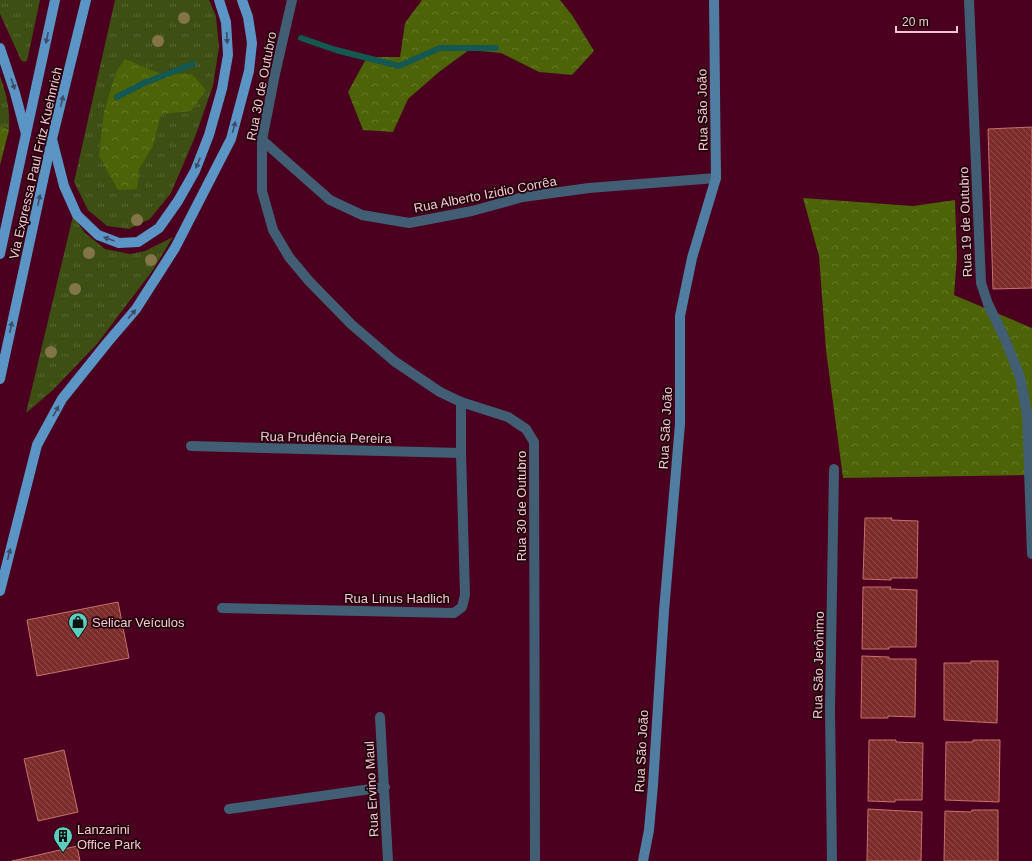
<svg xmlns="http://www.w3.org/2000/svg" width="1032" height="861" font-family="Helvetica,sans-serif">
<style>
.grass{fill:url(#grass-tufts)}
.forest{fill:url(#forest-crowns)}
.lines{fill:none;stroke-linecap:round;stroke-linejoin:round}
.stream{stroke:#145951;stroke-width:6}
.building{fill:url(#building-back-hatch);stroke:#c7726d}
.street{stroke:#425e75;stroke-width:10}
.secondary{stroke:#507da2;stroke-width:10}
.primary{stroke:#5a95c5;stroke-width:10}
.tree{fill:#837547}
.oneway{fill:#3d4c68}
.labels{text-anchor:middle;stroke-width:3.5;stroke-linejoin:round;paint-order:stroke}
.street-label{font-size:13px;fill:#f4c6cf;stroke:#20030b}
.poi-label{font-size:13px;fill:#f4c6cf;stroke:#20030b;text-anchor:start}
</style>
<defs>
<pattern id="grass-tufts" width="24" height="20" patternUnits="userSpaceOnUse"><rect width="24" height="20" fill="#3e4f13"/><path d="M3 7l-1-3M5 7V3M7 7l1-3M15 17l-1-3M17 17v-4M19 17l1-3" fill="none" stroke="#5a6734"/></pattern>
<pattern id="forest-crowns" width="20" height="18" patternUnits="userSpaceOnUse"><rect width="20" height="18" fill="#4c6307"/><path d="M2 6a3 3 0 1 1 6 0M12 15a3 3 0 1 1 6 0" fill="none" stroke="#66782a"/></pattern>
<pattern id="building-back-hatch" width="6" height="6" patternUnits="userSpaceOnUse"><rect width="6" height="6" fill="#7c2c2b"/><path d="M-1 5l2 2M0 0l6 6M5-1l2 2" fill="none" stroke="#8f4949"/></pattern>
</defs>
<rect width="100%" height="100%" fill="#4b001f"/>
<g class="grass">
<path d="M0,0h40l-13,61 -3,1 -3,-2 -21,-46z"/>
<path d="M115,0h94l7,16 3,31 -6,39 -18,51 -24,56 -21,26 -21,10 -22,-3 -19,-16 -14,-28z"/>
<path d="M0,76c7,20 10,33 9,54l-9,-5z"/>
<path d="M73,216l12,17 20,16 25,5 15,-3 28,-14 -20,33 -56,74 -44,46 -27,23z"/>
</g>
<g class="forest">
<path d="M422,0h138l12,15 22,36 -22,24 -33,-3 -38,-19 -32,-3 -30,22 -31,27 -15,33 -30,-2 -15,-38 19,-35h33l5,-34z"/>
<path d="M125,59l34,14 33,1 14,16 -15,21 -30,3 -8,32 -14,23 -2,20 -19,1 -19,-34 5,-44 12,-40z"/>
<path d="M0,125l9,5 -9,35z"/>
<path d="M803,198l110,8 42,-6 2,57 -3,38 78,33v147l-189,3 -17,-128 -7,-94z"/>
</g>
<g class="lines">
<g class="stream">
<path d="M301,38l35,12 63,16 41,-18h56"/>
<path d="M117,97l27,-14 49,-19"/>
</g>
</g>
<g class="building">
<path d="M1032,127v161l-39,1 -5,-160z"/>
<path d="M865,518h27l-1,2 27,1 -1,57h-26v2l-28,-1z"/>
<path d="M863,587h28l-1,2 27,1 -1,57h-27v2h-27z"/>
<path d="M118,602l11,56 -92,18 -10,-56z"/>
<path d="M862,656l27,1v2h27l-1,58 -27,-1v2h-27z"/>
<path d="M971,661h27l-1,62 -53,-3v-57h27z"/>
<path d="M869,740h27v2l27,1 -1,57h-27v2l-27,-1z"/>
<path d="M973,740h27l-1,62 -54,-2 1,-58h27z"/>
<path d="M64,750l14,62 -40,9 -14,-62z"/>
<path d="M868,809l54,3 -1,49h-54z"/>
<path d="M972,810h26v51h-54l1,-50 26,1z"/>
<path d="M77,846l3,15h-68l9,-2z"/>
</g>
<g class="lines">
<g class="street">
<path d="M292,0l-17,74 -13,66v51l11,39 16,27 20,24 42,43 43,37 46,31 21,10 47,15 18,12 8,13 1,419"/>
<path d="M969,0l12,283 7,21 16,33 16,40 7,37 5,140"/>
<path d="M262,140l68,60 32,15 47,8 63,-12 51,-14 66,-9 127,-10"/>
<path d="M191,446l270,7"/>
<path d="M222,608l232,5 8,-6 3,-12 -4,-142v-51"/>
<path d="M380,717l8,144"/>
<path d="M229,809l156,-22"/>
<path d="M832,861l-2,-151 4,-241"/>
</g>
<path class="secondary" d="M643,861l6,-31 4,-45 11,-174 16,-187v-108l12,-58 24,-80 -2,-178"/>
<g class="primary">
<path d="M0,48l15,45 11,41"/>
<path d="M52,139l12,47 13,29 21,20 21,8 19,-1 21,-14 19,-27 17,-30 14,-36 13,-46 6,-34 -2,-33 -7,-22"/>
<path d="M0,254l55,-254"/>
<path d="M0,379l52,-240 34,-139"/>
<path d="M0,591l37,-146 25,-46 45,-56 29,-34 39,-61 56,-109 18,-68 3,-28 -4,-26 -6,-17"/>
</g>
</g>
<g class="tree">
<circle cx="184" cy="18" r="6"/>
<circle cx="158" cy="41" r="6"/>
<circle cx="137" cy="220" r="6"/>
<circle cx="89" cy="253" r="6"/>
<circle cx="151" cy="260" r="6"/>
<circle cx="75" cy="289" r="6"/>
<circle cx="51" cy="352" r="6"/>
</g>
<defs><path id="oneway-solid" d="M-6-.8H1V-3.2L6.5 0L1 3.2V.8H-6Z"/></defs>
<g class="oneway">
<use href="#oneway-solid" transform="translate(47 38) rotate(102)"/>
<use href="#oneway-solid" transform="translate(227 38) rotate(87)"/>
<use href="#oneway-solid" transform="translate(13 84) rotate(72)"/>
<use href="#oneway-solid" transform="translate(62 101) rotate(-76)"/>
<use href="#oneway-solid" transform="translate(234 127) rotate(-75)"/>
<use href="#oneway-solid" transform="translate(198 163) rotate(112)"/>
<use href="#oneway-solid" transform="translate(39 200) rotate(-78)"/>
<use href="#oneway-solid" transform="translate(109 239) rotate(-160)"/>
<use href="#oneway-solid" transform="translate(132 314) rotate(-49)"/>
<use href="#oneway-solid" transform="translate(11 327) rotate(-78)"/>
<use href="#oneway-solid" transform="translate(56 411) rotate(-61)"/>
<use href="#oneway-solid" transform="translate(9 554) rotate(-76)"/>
</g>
<defs>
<symbol id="shop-pin" viewBox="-11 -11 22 30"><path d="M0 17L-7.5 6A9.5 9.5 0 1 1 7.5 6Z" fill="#59cebf" stroke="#20030b"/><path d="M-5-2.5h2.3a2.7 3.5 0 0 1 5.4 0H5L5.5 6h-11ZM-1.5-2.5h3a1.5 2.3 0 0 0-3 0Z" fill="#111"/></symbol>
<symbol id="building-pin" viewBox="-11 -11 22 30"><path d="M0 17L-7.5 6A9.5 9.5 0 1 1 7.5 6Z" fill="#59cebf" stroke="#20030b"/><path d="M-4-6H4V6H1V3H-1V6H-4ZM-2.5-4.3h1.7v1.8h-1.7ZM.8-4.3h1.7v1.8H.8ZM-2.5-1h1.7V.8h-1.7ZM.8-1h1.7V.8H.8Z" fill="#111"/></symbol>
</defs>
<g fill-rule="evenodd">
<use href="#shop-pin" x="67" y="611" width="22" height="30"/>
<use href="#building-pin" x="52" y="825" width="22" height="30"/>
</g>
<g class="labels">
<g class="street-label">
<text transform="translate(261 86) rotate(-79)" y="5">Rua 30 de Outubro</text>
<text transform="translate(702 110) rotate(-91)" y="5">Rua São João</text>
<text transform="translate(35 163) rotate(-77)" y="5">Via Expressa Paul Fritz Kuehnrich</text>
<text transform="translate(485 194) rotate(-11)" y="5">Rua Alberto Izidio Corrêa</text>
<text transform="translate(965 222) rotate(-92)" y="5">Rua 19 de Outubro</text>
<text transform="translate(665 428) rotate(-87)" y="5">Rua São João</text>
<text transform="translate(326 437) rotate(1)" y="5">Rua Prudência Pereira</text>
<text transform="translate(521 506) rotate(-90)" y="5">Rua 30 de Outubro</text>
<text x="397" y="603">Rua Linus Hadlich</text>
<text transform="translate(818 665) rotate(-89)" y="5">Rua São Jerônimo</text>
<text transform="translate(641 751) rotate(-87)" y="5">Rua São João</text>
<text transform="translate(371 789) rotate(-93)" y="5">Rua Ervino Maul</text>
</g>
<g class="poi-label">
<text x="92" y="627">Selicar Veículos</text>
<text x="77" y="834">Lanzarini<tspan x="77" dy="15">Office Park</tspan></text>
</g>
</g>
<path d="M896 26v6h61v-6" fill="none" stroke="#f4c6cf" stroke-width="2"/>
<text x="902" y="26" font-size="12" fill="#f4c6cf" stroke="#20030b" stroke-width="3" paint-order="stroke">20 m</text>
</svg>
